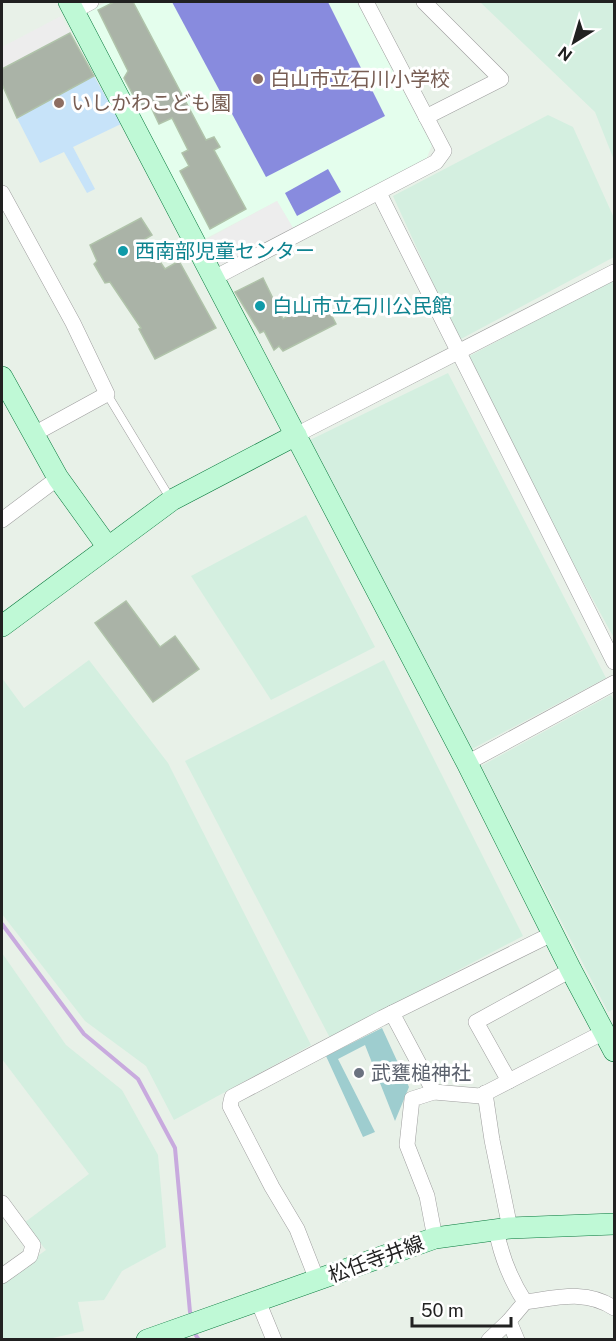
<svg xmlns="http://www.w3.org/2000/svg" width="616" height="1341" font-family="'Public Sans','Noto Sans JP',sans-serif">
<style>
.education{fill:#e4feed}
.farmland{fill:#d4efe0}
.forest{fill:#9ecdcf}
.park{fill:#c7e3f9}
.pitch{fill:#888bde}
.parking{fill:#ededed}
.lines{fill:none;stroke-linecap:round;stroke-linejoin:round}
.stream{stroke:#c8aade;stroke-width:4}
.building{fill:#aab3a7;stroke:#b0c3aa;stroke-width:1.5}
.lane-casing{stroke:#9e9e9e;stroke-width:9}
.street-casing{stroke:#9e9e9e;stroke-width:16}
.secondary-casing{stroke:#07793c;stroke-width:22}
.lane{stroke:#fff;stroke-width:8}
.street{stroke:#fff;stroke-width:15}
.secondary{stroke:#bff9d6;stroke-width:21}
.education-dot{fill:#8d6e63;stroke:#fff;stroke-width:2}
.culture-dot{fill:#0f9aa8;stroke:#fff;stroke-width:2}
.worship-dot{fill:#6b7280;stroke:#fff;stroke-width:2}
.labels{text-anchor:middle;stroke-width:6;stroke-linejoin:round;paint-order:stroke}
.education-label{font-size:20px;fill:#785e54;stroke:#fff;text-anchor:start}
.culture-label{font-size:20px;fill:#0d838f;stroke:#fff;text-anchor:start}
.worship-label{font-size:20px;fill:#5b616d;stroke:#fff;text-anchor:start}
.street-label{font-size:20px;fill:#212121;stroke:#fff}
</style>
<rect width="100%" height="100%" fill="#e8f1e8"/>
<path class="education" d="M107,2h250l75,143 -6,15 -133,68 -16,-27 -74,39 -120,-227z"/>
<g class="farmland">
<path d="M480,2h134v158l-19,-48z"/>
<path d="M548,115l25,12 41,91v39l-155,83 -66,-144z"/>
<path d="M614,279v359l-152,-278z"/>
<path d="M448,373l158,305 -134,71 -162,-309z"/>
<path d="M306,515l69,132 -104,53 -80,-124z"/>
<path d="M89,660l79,103 143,282 -137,75 -28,-54 -61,-45 -83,-107v-236l22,30z"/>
<path d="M384,660l139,276 -193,102 -145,-277z"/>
<path d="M611,695l3,6v308l-6,3 -127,-246z"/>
<path d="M2,953l64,92 56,45 36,65 8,92 -44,24 -18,29 -26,2 6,29 -36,8h-46v-57l44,-32 -22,-27 65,-49 -87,-115z"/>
</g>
<path class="forest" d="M382,1028l27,59 -14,34 -30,-76 -27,14 37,73 -12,5 -37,-81z"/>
<path class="park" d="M94,76l27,48 -48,23 22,42 -8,4 -23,-41 -24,11 -23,-45z"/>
<g class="pitch">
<path d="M172,2h156l57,114 -119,61z"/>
<path d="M328,169l13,23 -44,24 -12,-23z"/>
</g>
<g class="parking">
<path d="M61,16l9,17 -68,36v-22z"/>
<path d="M277,201l16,27 -75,38 -14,-25z"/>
</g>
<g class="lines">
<g class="stream">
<path d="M2,924l82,110 54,45 37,69 15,164"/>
<path d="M195,1334l4,6"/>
</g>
</g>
<g class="building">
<path d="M114,2h19l73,138 8,-3 6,10 -6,3 32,59 -36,20 -30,-58 9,-5 -7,-13 6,-3 -16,-32 -13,6 -9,-19 -10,3 -16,-30 4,-7 -30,-61z"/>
<path d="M70,33l24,43 -77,42 -15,-34v-15z"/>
<path d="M141,218l11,17 -7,4 20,30 14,-8 37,67 -61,31 -16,-30 2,-1 -31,-46 -5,1 -11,-19 3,-3 -7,-16z"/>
<path d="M263,278l20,41 39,-22 14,27 -53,27 -4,-5 -5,4 -10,-19 -4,2 -25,-41z"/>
<path d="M126,601l34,46 15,-11 24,33 -46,33 -58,-79z"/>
</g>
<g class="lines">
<defs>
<path id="lane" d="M107,394l63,104"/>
<g id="street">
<path d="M424,2l77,77 -75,38"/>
<path d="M74,11l17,-9"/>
<path d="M2,193l71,130 34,71 -73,40"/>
<path d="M379,193l235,469"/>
<path d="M214,278l222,-116 8,-11 -78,-149"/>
<path d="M296,435l318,-163"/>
<path d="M2,520l56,-42"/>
<path d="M467,763l147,-80"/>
<path d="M392,1013l42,79"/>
<path d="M509,1081l-33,-59 95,-52"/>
<path d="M485,1093l7,47 18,88"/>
<path d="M2,1203l31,42 -3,11 -28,20"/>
<path d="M496,1229c5,27 14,50 29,73 31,-4 61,-13 89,6"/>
<path d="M435,1238l-8,-42 -20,-51 5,-46 22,-7 46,4 124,-64"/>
<path d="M317,1280l-20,-51 -25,-42 -42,-81 2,-9 150,-79 172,-85"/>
<path d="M258,1301l16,39"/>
<path d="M489,1340l20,-19"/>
<path d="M517,1340l-8,-19 16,-19"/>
</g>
<g id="secondary">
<path d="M69,2l398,761 104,207 43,81"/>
<path d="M2,377l56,101 49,68"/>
<path d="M2,626l170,-126 124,-65"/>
<path d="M147,1340l288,-102 75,-10 104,-4"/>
</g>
</defs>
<use href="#lane" class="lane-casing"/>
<use href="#street" class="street-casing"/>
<use href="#secondary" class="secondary-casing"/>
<use href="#lane" class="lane"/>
<use href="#street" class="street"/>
<use href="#secondary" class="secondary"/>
</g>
<g class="education-dot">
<circle cx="258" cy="79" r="6"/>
<circle cx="59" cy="103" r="6"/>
</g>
<g class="culture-dot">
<circle cx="123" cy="251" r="6"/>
<circle cx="260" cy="306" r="6"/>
</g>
<circle class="worship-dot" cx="359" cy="1073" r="6"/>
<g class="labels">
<g class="education-label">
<text x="270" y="86">白山市立石川小学校</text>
<text x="71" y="110">いしかわこども園</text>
</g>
<g class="culture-label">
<text x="135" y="258">西南部児童センター</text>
<text x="272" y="313">白山市立石川公民館</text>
</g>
<g class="worship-label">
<text x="371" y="1080">武甕槌神社</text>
</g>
<g class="street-label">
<text transform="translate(376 1259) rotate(-20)" y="7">松任寺井線</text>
</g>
</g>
<rect width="616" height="1341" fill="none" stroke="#212121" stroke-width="6"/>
<g transform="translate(574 42) rotate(217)" stroke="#ffffff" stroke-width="4.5" paint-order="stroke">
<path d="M0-4.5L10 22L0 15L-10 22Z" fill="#212121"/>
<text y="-9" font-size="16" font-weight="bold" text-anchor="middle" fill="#212121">N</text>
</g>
<path d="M412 1317v9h99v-9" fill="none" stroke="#212121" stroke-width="3"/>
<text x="421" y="1317" font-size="18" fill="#212121" stroke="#ffffff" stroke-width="4.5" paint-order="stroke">50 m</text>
</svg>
